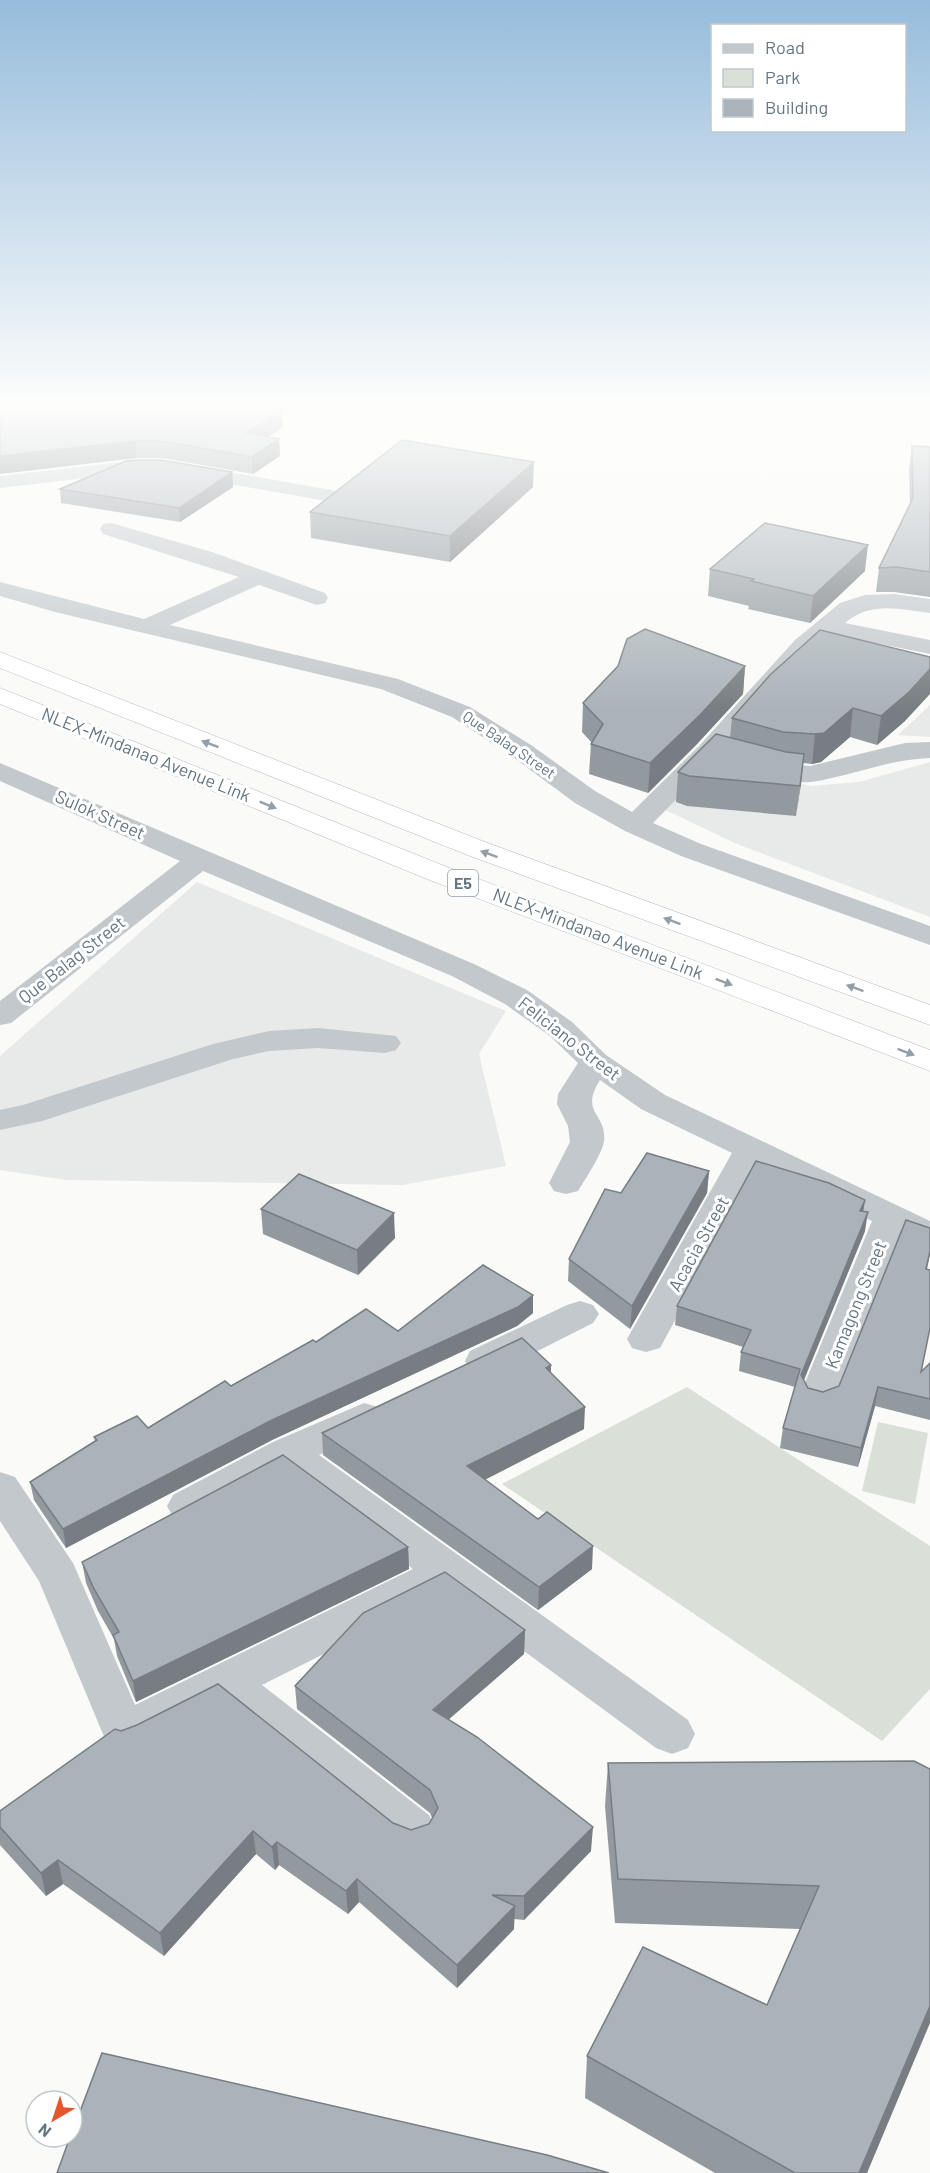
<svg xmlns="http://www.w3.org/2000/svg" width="930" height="2173" font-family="Barlow,sans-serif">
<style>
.built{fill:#e8e9e9}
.green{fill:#dadfd7}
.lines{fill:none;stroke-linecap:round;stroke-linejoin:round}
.highway-casing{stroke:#b4b9bd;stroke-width:1}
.minor{fill:#c3c8cc;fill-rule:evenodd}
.highway{fill:#fff;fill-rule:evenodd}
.wall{fill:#929a9f}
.shaded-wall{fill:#777d82}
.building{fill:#aab3b9;stroke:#777d82;stroke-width:1.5}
.oneway{fill:#939fa8}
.labels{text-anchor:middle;stroke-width:6;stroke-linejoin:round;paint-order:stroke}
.far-street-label{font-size:15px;fill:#657683;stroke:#fff}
.shield{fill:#fff;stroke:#939fa8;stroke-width:1.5}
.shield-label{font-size:16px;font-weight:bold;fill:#657683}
.street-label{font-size:18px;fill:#657683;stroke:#fff}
</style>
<rect width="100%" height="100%" fill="#fafaf8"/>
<g class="built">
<path d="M930,705v32l-32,-2z"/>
<path d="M930,762v155l-193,-73 -74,-35 51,-46 97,23 48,-4z"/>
<path d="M197,882l309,129 -27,43 27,112 -103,19 -337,-5 -66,-10v-114z"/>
</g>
<g class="green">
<path d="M687,1387l243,159v143l-48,52 -380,-257z"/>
<path d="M878,1422l50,11 -13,71 -53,-13z"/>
</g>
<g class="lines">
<defs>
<g id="highway">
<path d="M0,652l485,190 445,163v20l-465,-171 -465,-186z"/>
<path d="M0,688l447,179 483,183v21l-503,-192 -427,-175z"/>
</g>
</defs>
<use href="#highway" class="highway-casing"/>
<g class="minor">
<path d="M137,460h25l175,31 7,2 3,4 -3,4 -7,2 -175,-31h-25l-137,16v-12z"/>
<path d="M111,523l101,29 113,41 3,5 -3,5 -8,2 -58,-20 -89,40 228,54 72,28 61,38 64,46 37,21 67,-66 96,-106 45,-37 25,-8 29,-1 36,5v14c-31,-4 -59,-12 -85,10l85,17v14l-99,-20 -20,16 -94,108 -64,65 48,21 229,82v19l-249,-89 -56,-25 -50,-28 -62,-46 -61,-40 -71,-28 -326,-77 -55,-16v-14l144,37 95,-42 -136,-43 -3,-5 3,-5z"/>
<path d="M930,742v16c-41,1 -78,18 -119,24 -14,2 -57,-5 -65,-17l4,-6 9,-2 26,7 25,2 95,-23z"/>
<path d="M0,763l474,201 53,26 45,32 34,33 59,40 265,126v26l-28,-11 -68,169 -14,4 -14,-4 -6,-10 72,-174 -113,-55 -99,182 -14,4 -14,-4 -5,-9 105,-186 -91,-44 -41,-29c-21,34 7,32 4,61 -1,11 -19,39 -26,50l-12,3 -12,-3 -5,-8 21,-41 -2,-16 -11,-22 1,-10 20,-31 -28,-27 -45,-32 -53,-28 -249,-105 -192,152 -11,2v-24l180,-140 -180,-80z"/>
<path d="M318,1028l78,8 5,7 -5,7 -11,3 -67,-5 -49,3 -36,8 -191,62 -42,9v-20l23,-5 190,-61 56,-13z"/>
<path d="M580,1301l13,4 6,9 -6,9 -95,48 -14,4 -14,-4 -5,-10 5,-10 97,-46z"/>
<path d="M364,1403l14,4 6,10 -6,10 -59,28 369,265 7,14 -7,14 -16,6 -16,-6 -211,-155 -183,92 167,130 7,15 -7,15 -17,6 -17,-6 -174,-140 -81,41 -16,6 -16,-6 -69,-165 -39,-60v-49l15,5 58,86 62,142 278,-136 -128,-96 -82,44 -15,5 -15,-5 -6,-11 6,-11 100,-53z"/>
</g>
<use href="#highway" class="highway"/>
</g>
<g class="wall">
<path d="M0,406l282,4 1,17 -15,10 11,2 1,17 -27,18 -91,-16h-25z"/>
<path d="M912,446l18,1v150l-36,-5h-18l3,-24 31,-63 -1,-36z"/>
<path d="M232,472l1,15 -53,35 -119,-19 -1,-14z"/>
<path d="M533,487l-83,75 -139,-24 -1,-26z"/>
<path d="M710,569l155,2 -55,52 -62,-14 1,-3 -41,-10z"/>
<path d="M745,666l-2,28 -46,50 -49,49 -59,-19 2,-30 1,-1 -10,-11 1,-29z"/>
<path d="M770,675l135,46 -28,24 -27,-8 -29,25 -9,2 -9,-1 -7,53 -109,-10 -11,-4 2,-30 52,-34 2,-20z"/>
<path d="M709,1171l-2,22 -77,136 -62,-48 1,-22 52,-66z"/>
<path d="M865,1200l-2,11 2,20 -61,149 4,8 15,4 16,-6 91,-158v26l-3,15 -5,102 8,-8v57l-55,-14 -17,61 -78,-19 3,-20 12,-41 -56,-16 2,-19 2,-5 -68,-22 2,-19z"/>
<path d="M261,1209l134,29 -37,37 -95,-41z"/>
<path d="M533,1295v18l-16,13 -245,114 -206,108 -32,-48 -4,-18 65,-41 -1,-4 54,-9 83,-42 85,-44 82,-11z"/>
<path d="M551,1373l33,56 -100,50 108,90 -54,41 -215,-155 -1,-22z"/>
<path d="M408,1547l1,22 -273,133 -19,-46 -3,-17 -16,-28 -12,-28 -4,-21z"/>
<path d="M525,1630l-1,24 -75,65 142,132 -67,69 -10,-1v10l-57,59 -98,-86 -11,12 -69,-49 -4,5 -19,-16 -92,102 -101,-72 -17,12 -46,-51v-34l393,12 18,7 18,-6 3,-6 -2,-5 -133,-104 -2,-23z"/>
<path d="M914,1761l-47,412h-152l-130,-75 2,-42 180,-51 33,-76 -185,-6 -10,-117 3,-43z"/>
</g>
<g class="shaded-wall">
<path d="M282,410l1,17 -35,23 -1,-17z"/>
<path d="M279,439l1,17 -27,18 -1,-17z"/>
<path d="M135,441l2,17 -137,16v-18z"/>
<path d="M534,462l-1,25 -83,75v-26z"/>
<path d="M232,472l1,15 -53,35 -1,-14z"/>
<path d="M868,545l-3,26 -55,52 3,-27z"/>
<path d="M745,666l-2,28 -46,50 -49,49 2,-30z"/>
<path d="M930,669v25l-25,27 -28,24 4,-29z"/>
<path d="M853,708l-3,29 -29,25 -9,2 3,-30z"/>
<path d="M804,754l-3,30 -5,32 4,-30z"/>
<path d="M709,1171l-2,22 -77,136 2,-23z"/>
<path d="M865,1200l-3,19 -2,-8z"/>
<path d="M868,1212l-3,19 -67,163 3,-19z"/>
<path d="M394,1213l1,25 -37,37 -1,-25z"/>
<path d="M533,1295v18l-16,13 -245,114 -206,108 -3,-19 207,-108z"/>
<path d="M551,1365v22l-5,-19z"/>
<path d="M878,1387l-3,19 -17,61 3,-19z"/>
<path d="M585,1407l-1,22 -117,60v-23z"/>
<path d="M593,1546l-1,23 -54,41 1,-23z"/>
<path d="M408,1547l1,22 -273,133 -3,-21z"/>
<path d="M525,1630l-1,24 -91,79v-23z"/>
<path d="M593,1827l-2,24 -67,69v-24z"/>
<path d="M253,1831l3,23 -92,102 -4,-23z"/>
<path d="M277,1842l2,23 -4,5 -3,-23z"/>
<path d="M58,1860l5,24 -17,12 -5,-23z"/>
<path d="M357,1879l2,23 -11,12 -2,-23z"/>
<path d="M515,1906l-1,23 -57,59v-23z"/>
<path d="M930,2006v17l-63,150h-8z"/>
</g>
<g class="building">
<path d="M0,406h262l20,4 -35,23 32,6 -27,18 -91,-16h-26l-135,15z"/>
<path d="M402,440l132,22 -84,74 -140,-24z"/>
<path d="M912,446l18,1v125l-33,-5 -18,1 34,-70z"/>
<path d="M136,460h25l71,12 -53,36 -119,-19 66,-28z"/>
<path d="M765,523l103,22 -55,51 -62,-15 3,-2 -44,-10z"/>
<path d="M645,629l100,37 -45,49 -50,48 -59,-19 12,-20 -20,-21 35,-37 9,-27z"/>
<path d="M820,630l110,27v12l-21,23 -28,24 -28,-8 -29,25 -9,1 -32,-2 -51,-14 38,-43z"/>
<path d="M716,734l70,18 18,2 -4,32 -111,-10 -11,-4z"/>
<path d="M647,1153l62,18 -77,135 -63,-47 36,-70 16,4z"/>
<path d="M756,1161l73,22 36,17 -5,11 8,1 -67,163 7,13 15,4 16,-6 67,-166 24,8v23l-4,18 4,1v58l-9,44 9,-9v36l-52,-12 -17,61 -78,-20 17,-59 -59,-17 10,-22 -74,-24z"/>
<path d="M299,1174l95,39 -37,37 -96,-41z"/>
<path d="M483,1265l50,30 -15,12 -248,114 -207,108 -33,-47 67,-42 -3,-3 43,-21 11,12 77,-47 6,5 82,-46 3,2 50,-33 32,22z"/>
<path d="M522,1338l29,27 -5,3 39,39 -118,59 71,53 9,-7 46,34 -54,41 -217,-154z"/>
<path d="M283,1455l125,92 -275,134 -20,-46 6,-3 -25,-43 -12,-27z"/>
<path d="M445,1572l80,58 -92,80 44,27 116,90 -69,69 -32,-1 23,11 -58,59 -100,-86 -11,12 -69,-49 -5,5 -19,-16 -93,102 -102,-73 -17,13 -41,-46v-16l115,-82 6,2 16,-6 81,-41 175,139 18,7 18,-6 9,-16 -8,-18 -135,-104 68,-73z"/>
<path d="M914,1761l16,8v237l-71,167h-64l-208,-117 56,-109 124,58 52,-119 -201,-7 -10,-116z"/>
<path d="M102,2053l445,102 62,18h-552l13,-36h2v-4z"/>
</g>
<defs><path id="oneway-solid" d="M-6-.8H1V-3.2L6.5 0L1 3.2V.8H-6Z" transform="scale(1.5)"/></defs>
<g class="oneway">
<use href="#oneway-solid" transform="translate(210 744) rotate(-159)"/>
<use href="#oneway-solid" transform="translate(268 805) rotate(22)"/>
<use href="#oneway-solid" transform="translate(489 854) rotate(-160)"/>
<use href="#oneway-solid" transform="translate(672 921) rotate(-160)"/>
<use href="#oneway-solid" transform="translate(724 982) rotate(21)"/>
<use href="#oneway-solid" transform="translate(855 988) rotate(-160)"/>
<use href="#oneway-solid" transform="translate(906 1052) rotate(21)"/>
</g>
<linearGradient id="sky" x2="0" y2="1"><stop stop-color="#96bcdc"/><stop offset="0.57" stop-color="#fdfdfc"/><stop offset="1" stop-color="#fdfdfc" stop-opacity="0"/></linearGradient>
<rect width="930" height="711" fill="url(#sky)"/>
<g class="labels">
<g class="far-street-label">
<text transform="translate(509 745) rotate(34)" y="5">Que Balag Street</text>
</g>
<rect class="shield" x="448" y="870" width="30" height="26" rx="4.5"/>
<g class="shield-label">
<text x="463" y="889">E5</text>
</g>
<g class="street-label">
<text transform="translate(146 755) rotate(22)" y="6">NLEX-Mindanao Avenue Link</text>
<text transform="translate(100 815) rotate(24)" y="6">Sulok Street</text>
<text transform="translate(598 934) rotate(21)" y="6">NLEX-Mindanao Avenue Link</text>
<text transform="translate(72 960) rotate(-38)" y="6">Que Balag Street</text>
<text transform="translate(569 1039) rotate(38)" y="6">Feliciano Street</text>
<text transform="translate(699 1244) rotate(-61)" y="6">Acacia Street</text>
<text transform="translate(856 1305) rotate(-68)" y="6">Kamagong Street</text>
</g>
</g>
<rect x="711" y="24" width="195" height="108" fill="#ffffff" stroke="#c1c8cd" stroke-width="1.5"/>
<rect x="723" y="44" width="30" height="9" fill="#c3c8cc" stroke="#c1c8cd" stroke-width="1.5"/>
<text x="765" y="54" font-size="18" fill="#657683">Road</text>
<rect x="723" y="69" width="30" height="18" fill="#dadfd7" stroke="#c1c8cd" stroke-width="1.5"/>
<text x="765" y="84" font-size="18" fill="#657683">Park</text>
<rect x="723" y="99" width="30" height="18" fill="#aab3b9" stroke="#c1c8cd" stroke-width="1.5"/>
<text x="765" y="114" font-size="18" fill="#657683">Building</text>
<g transform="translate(54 2119) rotate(219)"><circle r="28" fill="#ffffff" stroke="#c1c8cd" stroke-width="1.5"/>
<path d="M0-4.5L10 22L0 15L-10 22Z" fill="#e4572e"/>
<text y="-9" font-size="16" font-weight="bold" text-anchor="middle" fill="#657683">N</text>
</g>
</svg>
